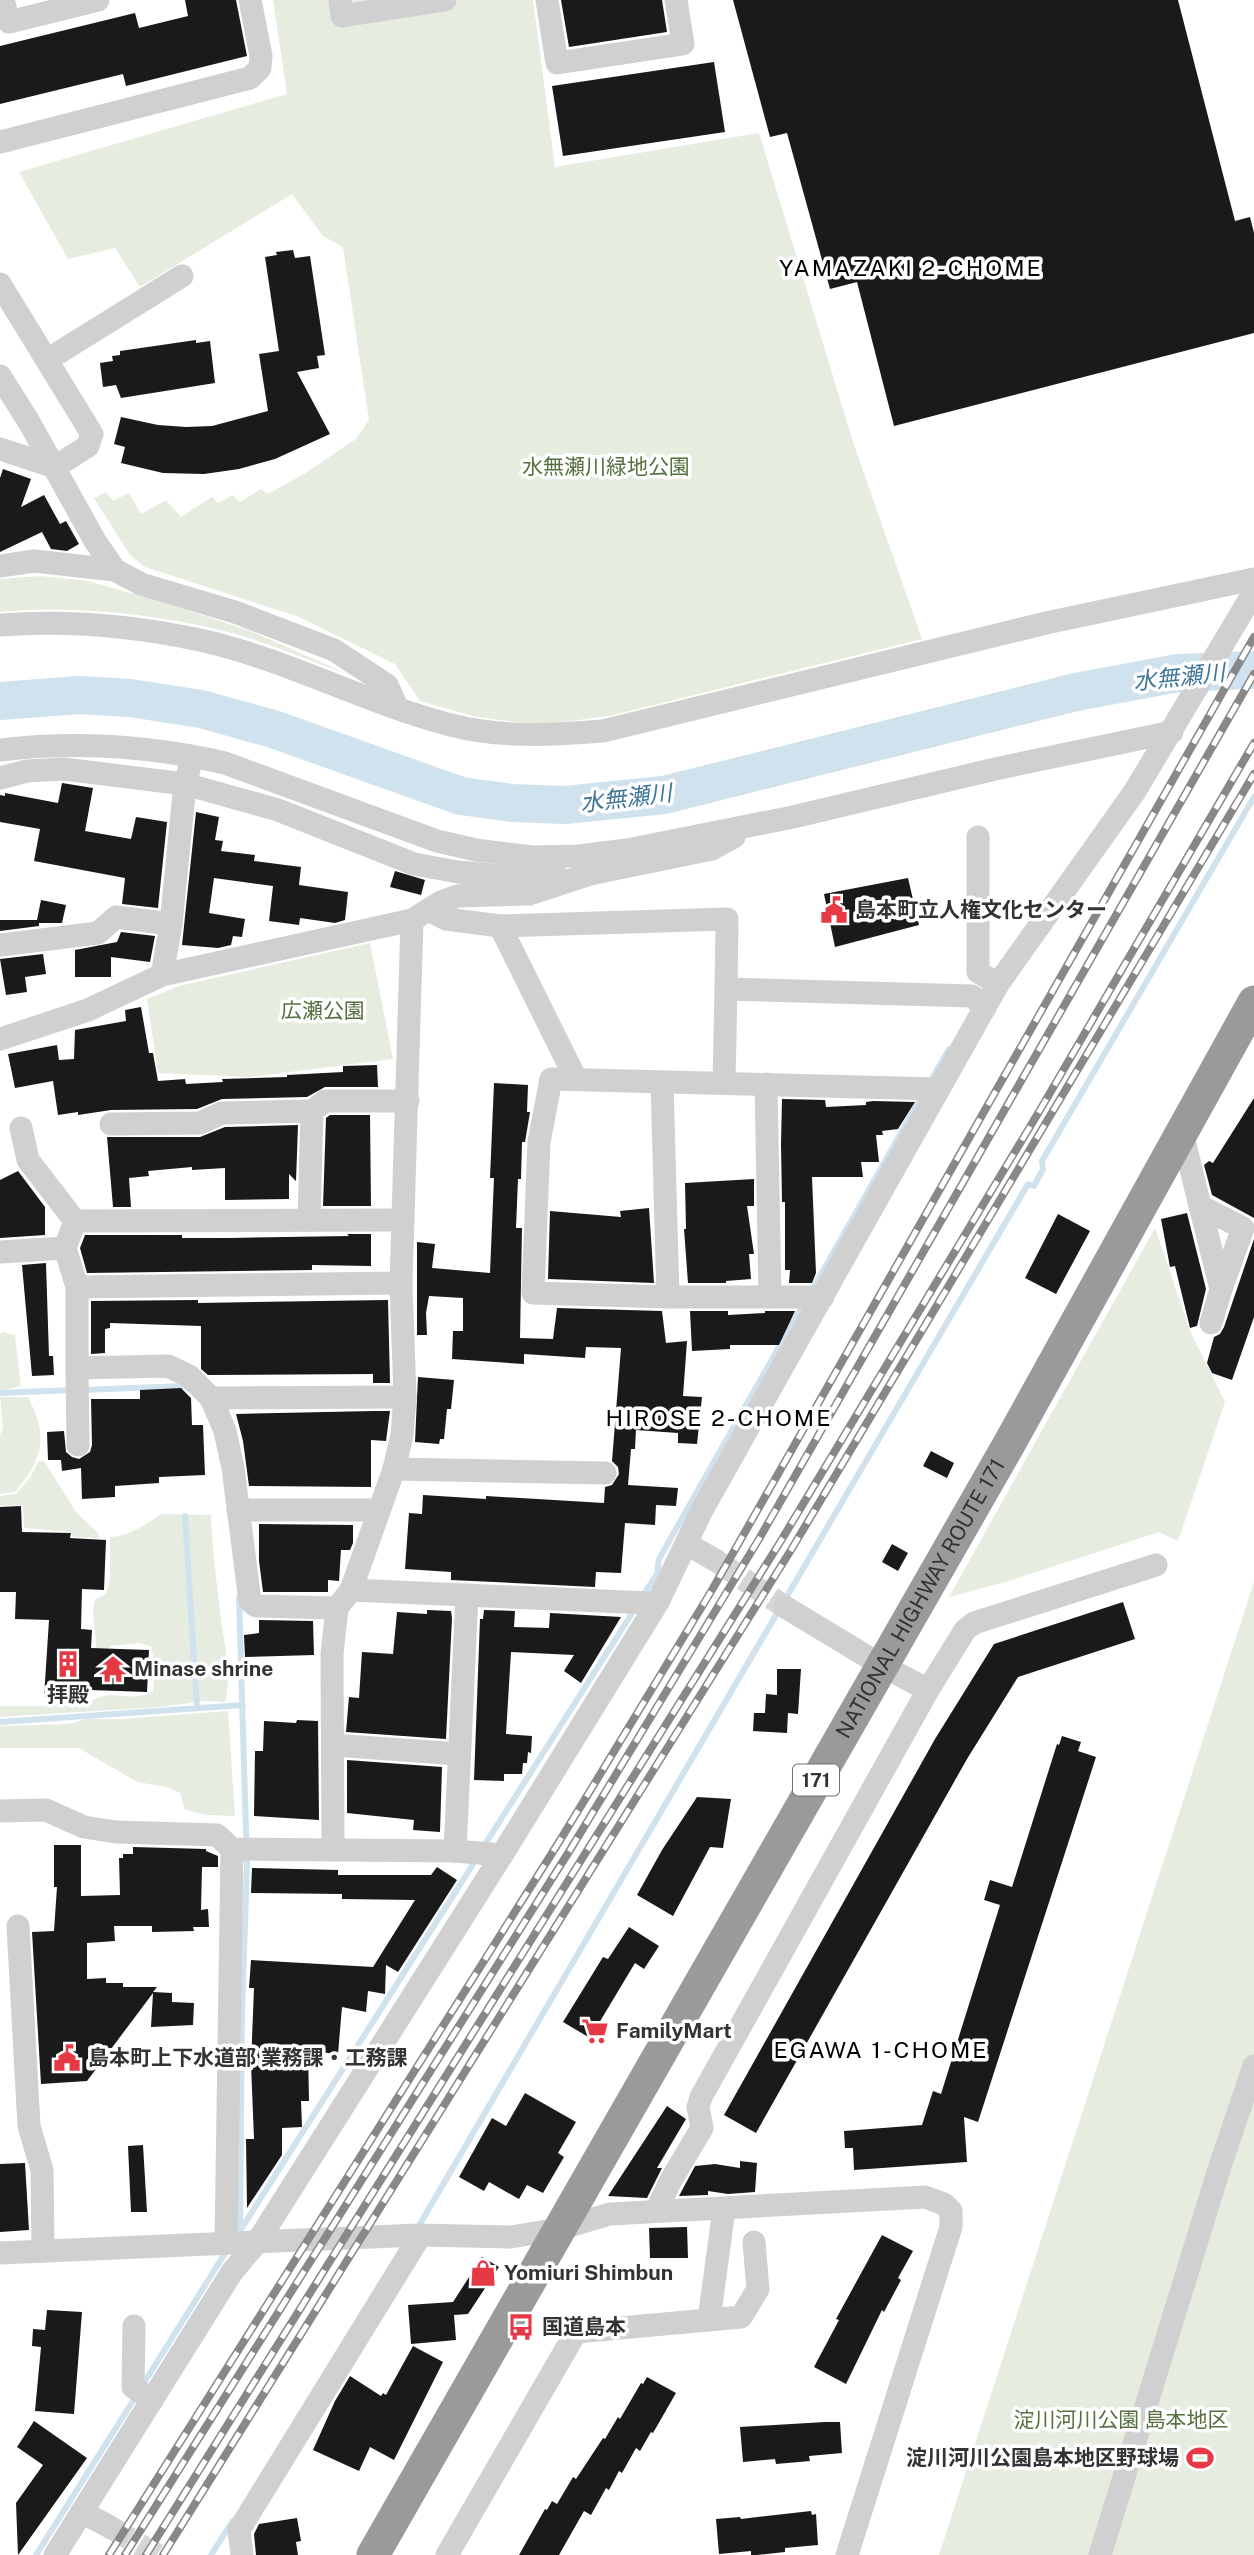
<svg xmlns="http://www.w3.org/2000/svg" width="1254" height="2555" font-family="'Public Sans','Noto Sans JP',sans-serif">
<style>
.green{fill:#e6ecdf}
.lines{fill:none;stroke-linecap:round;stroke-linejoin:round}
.stream{stroke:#cfe2ee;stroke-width:6}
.river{stroke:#cfe2ee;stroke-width:38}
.building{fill:#1a1a1a}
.minor-tunnel{stroke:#d6d6d6;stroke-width:23;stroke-dasharray:23 11;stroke-linecap:butt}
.minor{stroke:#d0d0d0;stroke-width:23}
.highway{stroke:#9a9a9a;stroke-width:33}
.rail-casing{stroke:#888;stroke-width:8}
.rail{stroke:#fff;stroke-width:5;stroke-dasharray:16;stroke-linecap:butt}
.labels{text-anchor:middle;stroke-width:7;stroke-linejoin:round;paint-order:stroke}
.shield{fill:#fff;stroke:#707070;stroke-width:2}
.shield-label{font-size:19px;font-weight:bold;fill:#333}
.park-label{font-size:21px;fill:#56703f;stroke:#fff}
.poi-label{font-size:21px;font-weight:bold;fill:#333;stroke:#fff;text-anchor:start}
.street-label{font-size:21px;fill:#333;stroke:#fff}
.neighbourhood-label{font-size:23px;letter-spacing:2px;fill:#000;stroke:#fff}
.water-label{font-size:23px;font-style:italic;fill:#3f7597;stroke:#fff}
</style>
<rect width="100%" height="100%" fill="#fff"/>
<g class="green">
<path d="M273,0h260l22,167 204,-34 94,309 69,197 -313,77 -69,9 -63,-8 -57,-16 -25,-37 -96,-47 -154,-50 -15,-12 -36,-57 12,-6 7,9 16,-8 12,21 25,-14 15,17 31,-20 6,6 15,-8 7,7 21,-13 7,5 36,-20 52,-35 13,-19 -26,-173 -20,-11 -31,-42 -152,93 -25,-39 -47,11 -49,-87 268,-78z"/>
<path d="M41,576l47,5 75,21 90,30 97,43c-34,-12 -67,-26 -101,-37 -72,-22 -174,-34 -249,-26v-33z"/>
<path d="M370,943l23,116 -142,18 -93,-4 -11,-74 32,-13z"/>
<path d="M1155,1228l36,105 34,69 -47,139 -19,-9 -154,50 -56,15z"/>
<path d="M4,1332l11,3 6,51 -21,5v-57z"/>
<path d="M0,1397h28c21,41 15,61 -13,95l-15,2v-59l3,-7z"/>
<path d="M39,1461h5l32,51 22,21 2,5 -28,-1v-5l-48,-4 -1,-23 -23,1v-10l16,-2 14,-16z"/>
<path d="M161,1514l50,1c1,35 6,70 10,105 4,27 11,54 4,82l-20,-1 -45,6 -160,10v-11h54l5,-5 28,3c24,-19 44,1 66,-13l2,-26 -4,-19 -12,-3 -28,3 -10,9 -5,-6c1,-18 -6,-33 -1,-50l11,-5 4,-13v-44c20,-1 35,-12 51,-23z"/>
<path d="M1254,1582v973h-315z"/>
<path d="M228,1711l7,105 -28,-1 -22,-5 -5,-17 -13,-6 -30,-5 -58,-34h-79v-22l69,-2 17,-5h36z"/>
</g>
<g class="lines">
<g class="stream">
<path d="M930,1082l19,-33"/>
<path d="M811,1292l112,-198"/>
<path d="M82,1390l103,-4 4,3"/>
<path d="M0,1393l72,-3"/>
<path d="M185,1516l12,192"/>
<path d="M239,1597l8,268 -5,148 -2,217"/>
<path d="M642,1597l15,-23 2,-15 146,-258"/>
<path d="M0,1722l243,-17"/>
<path d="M482,1849l154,-242"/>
<path d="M417,2229l611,-1045 6,2 9,-17 -1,-8 212,-364"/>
<path d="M236,2237l241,-379"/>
<path d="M142,2386l85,-136"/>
<path d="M36,2555l100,-159"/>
<path d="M211,2555l21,-33"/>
</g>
<path class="river" d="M0,701l79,-6 51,3 71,11 72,20 188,67 51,7 53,2 99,-10 412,-103 102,-19 76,-3"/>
</g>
<g class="building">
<path d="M185,0h51l11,56 -121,30 -3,-12 -123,30v-58l135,-33 4,15 49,-12z"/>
<path d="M561,0h101l5,32 -98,15z"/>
<path d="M733,0h445l57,221 15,-4 4,16v100l-360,93 -37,-144 -27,7 -43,-156 -17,4z"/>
<path d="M714,62l11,70 -162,24 -11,-70z"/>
<path d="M293,250l2,8 15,-2 15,99 -8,1 2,12 -22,4 33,62 -55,25 -36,10 -35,5 -41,-1 -42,-10 4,-16 -11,-3 7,-27 37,8 28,2 26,-1 56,-15 -9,-57 20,-3 -14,-94 12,-2 -1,-3z"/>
<path d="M196,340v3l14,-2 5,42 -94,15 -5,-13 -13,2 -3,-24 13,-2 -1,-5 8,-1v-4z"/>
<path d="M3,469l28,10 -10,28 23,-12 16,29 6,-3 13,23 -12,7 -16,-2 -9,-17 -42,20v-74z"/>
<path d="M62,783l31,5 -8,43 46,8 5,-22 31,5 -9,86 -36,-4 3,-26 -91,-17 6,-32 -40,-7v-27l5,1v-3l53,10z"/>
<path d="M196,812l23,5 -4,23 8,1 -2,10 34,4 -1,6 47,6 -2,18 49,7 -3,28 -10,3 -35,-5 -1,7 -30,-4 4,-35 -59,-8 -5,35 36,6 -3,18 -9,-1 -2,9 -13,3 -36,-3z"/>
<path d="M395,871l30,9 -4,15 -31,-8z"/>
<path d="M908,878l11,47 -84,22 -11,-53z"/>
<path d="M41,900l25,5 -4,18h-23v3l-39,5v-11h37z"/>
<path d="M121,932l34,4 -5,26 -39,-5v20h-36v-27l42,-8z"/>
<path d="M43,954l3,20 -21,3 2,15 -21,3 -6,-36z"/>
<path d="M141,1007l8,46h4l5,28 27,-2 1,5 37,-2 -1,-3 65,-2v-2l56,-3v-6l34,-1 1,22h-53l-18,10 -85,2 -25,10 -86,1 -33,5v-3l-20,3 -5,-34 -38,7 -7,-34 49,-9 2,15 15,-1 1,-29 51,-9 -1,-11z"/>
<path d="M494,1083l34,2 -1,27h3l-5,30h-3l-1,37h-3l-2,49h6l-2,110 33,1 4,-31 105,3 4,32 21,-2 -4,55 19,1 -5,47 -19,-1v-10l-42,-3 -1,19h-4l-3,36 50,3 -2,18 -20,-1 -1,20 -30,-2 -4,50 -25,-1 -1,15 -144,-7v-8l-46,-3 4,-56 13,1 1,-19 63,4v-3l118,7 1,-16 7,-2 7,-11 -1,-7 -6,-6 9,-113 -35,-1 -1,11 -61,-4v10l-72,-5 1,-28h10v-33l-34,-2 -3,17 1,22h-10v-93l18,2 -3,24 58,5 4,-95h-4z"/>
<path d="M1254,1098v120l-42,-23 -8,-30 5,-4 4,2z"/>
<path d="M782,1099l43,1 1,7 40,-2v-3l7,-1 42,1 -17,27 -16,2 1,4h-7l3,27h-18l2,15h-51l4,96 -4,10h-23l1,-13h-5v-68h-3l-1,-58z"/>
<path d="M330,1115h40l1,91h-48l3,-88z"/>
<path d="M298,1125l-2,56 -7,-7v25l-64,1v-32l-33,2v-3l-44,4 1,5 -20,2 2,29h-18l-6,-70h93l25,-10z"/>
<path d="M18,1171l27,36v28l-45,3v-58z"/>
<path d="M754,1179v27h-7l7,48h-5l2,25 -25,2v2h-38l-4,-54h2l-1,-46z"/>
<path d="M649,1208l5,75 -106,-4 2,-68 71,6 -1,-6z"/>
<path d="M1187,1213l19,76 -9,37 -7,2 -15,-62 -5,1 -9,-48z"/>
<path d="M1058,1214l32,17 -34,63 -31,-16z"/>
<path d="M347,1234h24v32l-59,-1v5l-225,3 -7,-25 5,-13h97v3h47l120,-2z"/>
<path d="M1254,1239v78l-22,63 -20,-7 -5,-10 7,-26 6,-3 4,-7z"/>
<path d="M46,1263l3,93h4l1,19 -22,1 -10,-111z"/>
<path d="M198,1300v3l190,-3 2,83h-17v-9l-165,1 -7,-6v-43l-91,-3v5l-5,1v24l-14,1v-53z"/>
<path d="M690,1311h38v4l37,-2v-2h30l-16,34h-49v4l-38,2z"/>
<path d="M418,1377l36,3 -3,29h-4l-3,30h-4l-1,5 -24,-2z"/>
<path d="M181,1388l10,10 1,27h11l2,50 -46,2v6l-44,3v11l-33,2 -1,-31 -19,3 -1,-11h-13l-1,-28 17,-1 2,21 6,5 7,2 11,-7 2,-7 -1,-46h49v-9z"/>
<path d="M374,1411h16l-4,30 -15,-1v47l-122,-1 -6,-45 -7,-27z"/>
<path d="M931,1451l23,12 -7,15 -24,-12z"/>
<path d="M21,1506l1,26 49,1 -1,5 36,2 -2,50 -22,-1 -1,40 11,1 -1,18 58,2 -2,42 -57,-2v8l-46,-1 5,-77 -34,-1 1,-27h-16v-85z"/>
<path d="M259,1524l94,1v18l-3,7h-9l-2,31 -11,-1v12h-65l-4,-31z"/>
<path d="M892,1544l16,9 -10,18 -16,-9z"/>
<path d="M1123,1602l12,37 -117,38 -51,82 -211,374 -32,-18 211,-376 59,-95z"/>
<path d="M427,1610l24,1 1,7 -6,121 -100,-7 3,-35 10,1 3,-46 31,2 4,-42 30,2z"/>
<path d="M484,1610l31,1 -1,16 35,1 1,-15 71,4 -40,66 -17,-12 10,-16 -63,-3 -5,82 26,2 -1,17 -3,-1 -1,11h-4l-1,11h-18v7l-30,-1 6,-161h3z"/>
<path d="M259,1620l54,1 1,34 -69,2 -1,-22 15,-2z"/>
<path d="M777,1669h24l-3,45 -10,-1 -1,20 -34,-2 1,-18h11l1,-19 11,1z"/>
<path d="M297,1720l21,1 1,99 -65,-4 1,-65h8l1,-30 32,2z"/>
<path d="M1062,1736l19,6 -3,9 18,6 -118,365 -14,-5 3,45 -113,8 -1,-22h-8l-1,-17 78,-6 11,-34 8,3 59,-189 -16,-5 6,-20 22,7 45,-143 2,1z"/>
<path d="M347,1760l95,7 -2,65 -27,-2 1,-10 -67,-7z"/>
<path d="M697,1797l34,2 -8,49 -13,-1 -37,69 -36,-21 25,-45z"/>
<path d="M54,1845h27v51l39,-1 -1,-37h4v-4h10v-7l73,2v2l12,5v11h-16l-1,43 7,-1 1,18h-16l1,4 -42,1v-6h-38l1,15 -28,2v36l19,-1v5h17v4h34l-4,5 19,1v9l22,1 -1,22 -42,2 2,-34 -66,88 -46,3 -9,-152 22,-1 3,-44h-3z"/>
<path d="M437,1867l20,13 -59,92 -12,-7 -1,29 -17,-3 -2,21 -24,-5 -4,47 -30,-3 1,50h-8l1,26 -20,1v27l-35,53 -1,-69h8l-3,-75 3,-76h-5l2,-28 122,7 42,-67 -73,-1v-5l-91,-1 1,-25 86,2v5h93z"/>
<path d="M629,1927l30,19 -15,23 -9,-6 -45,75 -27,-16 40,-65 5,2z"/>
<path d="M525,2093l51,29 -18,31 6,4 -21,36 -16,-8 -8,14 -30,-17 -5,9 -25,-14 33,-59 14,8z"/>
<path d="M667,2106l19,13 -29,49h5l-15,30 -39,-2z"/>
<path d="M143,2145l4,67h-16l-3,-66z"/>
<path d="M740,2161l17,2 -2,29 -27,2 -20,-3v4l-29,1 16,-30 20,-2 25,4z"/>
<path d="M25,2163l4,67 -29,2v-68z"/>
<path d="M687,2227l1,31h-38l-1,-30z"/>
<path d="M882,2235l31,16 -15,27 3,2 -17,32 -2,-2 -36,74 -32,-17 25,-47 -3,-1z"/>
<path d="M482,2257l17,10 -31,47 -14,1 2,25 -45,4 -3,-39 45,-3z"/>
<path d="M47,2310l35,2 -8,102 -39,-3 6,-64 -9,-1 1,-17 12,1z"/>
<path d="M413,2346l30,16 -49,98 -24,-13 -11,24 -46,-21 22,-49 15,-25 31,20 2,-3 3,2z"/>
<path d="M647,2377l29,16 -23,40 -2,-1 -11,19 -4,-3 -14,25 -3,-2 -10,19 -3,-2 -15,27 -7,-4 -25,44h-40l26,-46 2,1 5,-9 5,3 16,-27 3,2 27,-41 2,1 13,-22 2,2 21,-36 2,1z"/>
<path d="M34,2421l53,37 -69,97 -2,-52 27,-38 -26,-18z"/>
<path d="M825,2422h15l2,31 -33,3 1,5 -34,3 -1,-5 -32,3 -3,-35z"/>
<path d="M811,2511l1,4 4,-1 2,31 -33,3v4l-28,3h-6v-4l-32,3 -3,-35 24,-2 1,2z"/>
<path d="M297,2518l4,23 -5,1 2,13h-42l-2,-21 5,-10z"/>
</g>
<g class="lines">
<g class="minor-tunnel">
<path d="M715,1560l70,47"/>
<path d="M110,2527l47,28"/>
</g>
<g class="minor">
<path d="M3,0l6,22 89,-22"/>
<path d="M340,0l2,16 103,-16"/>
<path d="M547,0l10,63 126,-19 -7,-44"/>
<path d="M0,142l250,-64 10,-10 1,-12 -11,-56"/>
<path d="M0,284l92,150 -4,12 -33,21 -55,-18"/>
<path d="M47,360l135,-84"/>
<path d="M0,376l29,46 66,119 20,29 26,14 94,28 99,38 53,35 10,22"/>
<path d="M0,566l34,-5 81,9"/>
<path d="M0,625c66,-5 135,1 200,15 86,19 165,63 251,85 50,13 101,10 152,6l443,-108 208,-44"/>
<path d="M0,750c76,-9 151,-4 225,13l212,78 39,9 56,7 47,-1 48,-6 166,-33 202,-48 177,-37"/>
<path d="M0,778l27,-7 37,-2 121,15 93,26 136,54 44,8 64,6 35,-2"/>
<path d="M978,837v135l20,12"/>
<path d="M430,911l16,8 54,7 76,153"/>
<path d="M500,926l227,-7 -1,70"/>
<path d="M0,945l98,-12 18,-16 55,7"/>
<path d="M162,975l9,-51 14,-140 4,-14"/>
<path d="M0,1039l88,-29 74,-35 250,-55 29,-18 16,-6 72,-2 61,-20 122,-25 22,-12"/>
<path d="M662,1082l6,215"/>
<path d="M724,1083l2,-94 246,7 13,12"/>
<path d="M766,1084l4,213"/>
<path d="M111,1124l89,-1 22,-10 90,-2"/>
<path d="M21,1128l7,32 47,61 -10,27 12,39v81l91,-2 21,10 22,22 14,33 8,37 17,133 6,5 81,2"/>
<path d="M1182,1132l18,74"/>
<path d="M1200,1206l43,22 -22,61z"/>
<path d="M309,1220l3,-109 13,-10h83"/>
<path d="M75,1221l328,-1"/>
<path d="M0,1252l65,-4"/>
<path d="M77,1287l324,-4"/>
<path d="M823,1297h-155l-135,-4 6,-151 12,-63 388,10"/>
<path d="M1211,1323l10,-34"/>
<path d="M77,1368l1,77"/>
<path d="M211,1398l194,-1"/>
<path d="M394,1469l211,4"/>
<path d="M238,1510h141"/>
<path d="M687,1544l28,16"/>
<path d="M351,1590l297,13 10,-1"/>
<path d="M785,1607l96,58 47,25 37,-60 9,-7 182,-58"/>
<path d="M333,1745l126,9"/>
<path d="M0,1811l46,-1 38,17 32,5 101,3 15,14 223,2 47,4"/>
<path d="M333,1850l-1,-196 5,-46 14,-18 43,-121 8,-34 3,-38 -4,-114 11,-363"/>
<path d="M455,1851l12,-256"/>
<path d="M18,1926l11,200 13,44 1,81"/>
<path d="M656,2211l15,-31 31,-52 -4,-21 3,-10 227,-407"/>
<path d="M226,2242l6,-393"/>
<path d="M0,2253l418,-18 93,2 48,-8 51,-15 315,-17 19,7 7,7v16l-104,328"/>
<path d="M709,2320l15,-111"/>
<path d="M134,2326l-1,61 19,13"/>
<path d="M82,2512l28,15"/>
<path d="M55,2555l177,-283 26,-31 244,-386 156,-253 44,-92 296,-526 137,-193 119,-199"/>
<path d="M242,2555l-3,-25 181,-294"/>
<path d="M447,2555l129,-223 165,-15 17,-28 -4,-47"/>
<path d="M1100,2555l120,-389 34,-100"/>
</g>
<path class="highway" id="s1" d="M373,2555l635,-1109 246,-444"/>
<defs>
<g id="rail">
<path d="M109,2555l450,-713 153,-252 542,-953"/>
<path d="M125,2555l445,-705 189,-311 495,-865"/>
<path d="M146,2555l633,-1011 261,-434 214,-367"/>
<path d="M163,2555l628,-1005 463,-776"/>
</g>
</defs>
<use href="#rail" class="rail-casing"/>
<use href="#rail" class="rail"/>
</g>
<defs>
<symbol id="civic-bare" viewBox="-9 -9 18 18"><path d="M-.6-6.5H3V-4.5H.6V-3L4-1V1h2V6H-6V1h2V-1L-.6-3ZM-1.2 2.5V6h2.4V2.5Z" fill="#e63946" stroke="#fff" stroke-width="2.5" paint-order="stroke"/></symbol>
<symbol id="building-bare" viewBox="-9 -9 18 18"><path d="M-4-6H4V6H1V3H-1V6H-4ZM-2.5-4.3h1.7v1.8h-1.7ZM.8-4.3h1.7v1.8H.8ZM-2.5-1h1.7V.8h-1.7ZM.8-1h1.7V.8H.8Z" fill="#e63946" stroke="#fff" stroke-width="2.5" paint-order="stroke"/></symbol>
<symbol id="temple-bare" viewBox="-9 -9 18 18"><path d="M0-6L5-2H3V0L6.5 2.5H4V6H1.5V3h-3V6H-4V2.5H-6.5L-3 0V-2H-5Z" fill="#e63946" stroke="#fff" stroke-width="2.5" paint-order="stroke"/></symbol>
<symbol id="supermarket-bare" viewBox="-9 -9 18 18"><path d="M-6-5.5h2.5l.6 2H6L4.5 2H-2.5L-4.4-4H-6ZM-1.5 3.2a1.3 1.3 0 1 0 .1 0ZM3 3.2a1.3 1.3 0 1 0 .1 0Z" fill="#e63946" stroke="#fff" stroke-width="2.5" paint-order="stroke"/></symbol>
<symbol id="shop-bare" viewBox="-9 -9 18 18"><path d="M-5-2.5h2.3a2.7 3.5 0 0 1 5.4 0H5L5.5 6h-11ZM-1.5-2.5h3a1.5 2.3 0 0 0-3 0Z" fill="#e63946" stroke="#fff" stroke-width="2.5" paint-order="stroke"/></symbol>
<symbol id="bus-bare" viewBox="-9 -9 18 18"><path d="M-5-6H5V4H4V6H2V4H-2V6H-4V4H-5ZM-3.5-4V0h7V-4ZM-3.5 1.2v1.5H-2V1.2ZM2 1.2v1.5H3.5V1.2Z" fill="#e63946" stroke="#fff" stroke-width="2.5" paint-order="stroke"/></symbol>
<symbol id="stadium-bare" viewBox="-9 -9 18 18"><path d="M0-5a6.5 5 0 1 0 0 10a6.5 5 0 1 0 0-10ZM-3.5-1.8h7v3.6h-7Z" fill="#e63946" stroke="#fff" stroke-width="2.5" paint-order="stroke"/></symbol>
</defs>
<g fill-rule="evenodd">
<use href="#civic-bare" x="815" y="891" width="38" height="38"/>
<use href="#building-bare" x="49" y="1645" width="38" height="38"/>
<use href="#temple-bare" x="94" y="1650" width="38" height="38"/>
<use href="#supermarket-bare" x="576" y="2012" width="38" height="38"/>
<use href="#civic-bare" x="48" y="2039" width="38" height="38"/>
<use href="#shop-bare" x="464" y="2254" width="38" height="38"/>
<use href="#bus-bare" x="502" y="2308" width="38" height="38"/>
<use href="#stadium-bare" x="1181" y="2439" width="38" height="38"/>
</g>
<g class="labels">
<rect class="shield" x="793" y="1764.5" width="46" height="31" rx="5"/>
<g class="shield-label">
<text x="816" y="1787">171</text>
</g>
<g class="park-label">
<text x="606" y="474">水無瀬川緑地公園</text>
<text x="323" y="1018">広瀬公園</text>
<text x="1121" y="2427">淀川河川公園 島本地区</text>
</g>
<g class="poi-label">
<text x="855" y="917">島本町立人権文化センター</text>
<text x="134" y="1676">Minase shrine</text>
<text x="68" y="1702" text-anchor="middle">拝殿</text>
<text x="616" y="2038">FamilyMart</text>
<text x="88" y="2065">島本町上下水道部 業務課・工務課</text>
<text x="504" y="2280">Yomiuri Shimbun</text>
<text x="542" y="2334">国道島本</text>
<text x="1179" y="2465" text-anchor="end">淀川河川公園島本地区野球場</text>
</g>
<g class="street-label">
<text dy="7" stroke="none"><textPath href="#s1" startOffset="1102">NATIONAL HIGHWAY ROUTE 171</textPath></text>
</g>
<g class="neighbourhood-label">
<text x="911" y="276">YAMAZAKI 2-CHOME</text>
<text x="719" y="1426">HIROSE 2-CHOME</text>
<text x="881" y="2058">EGAWA 1-CHOME</text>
</g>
<g class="water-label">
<text transform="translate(1179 677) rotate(-6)" y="8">水無瀬川</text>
<text transform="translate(626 798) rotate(-7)" y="8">水無瀬川</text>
</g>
</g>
</svg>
